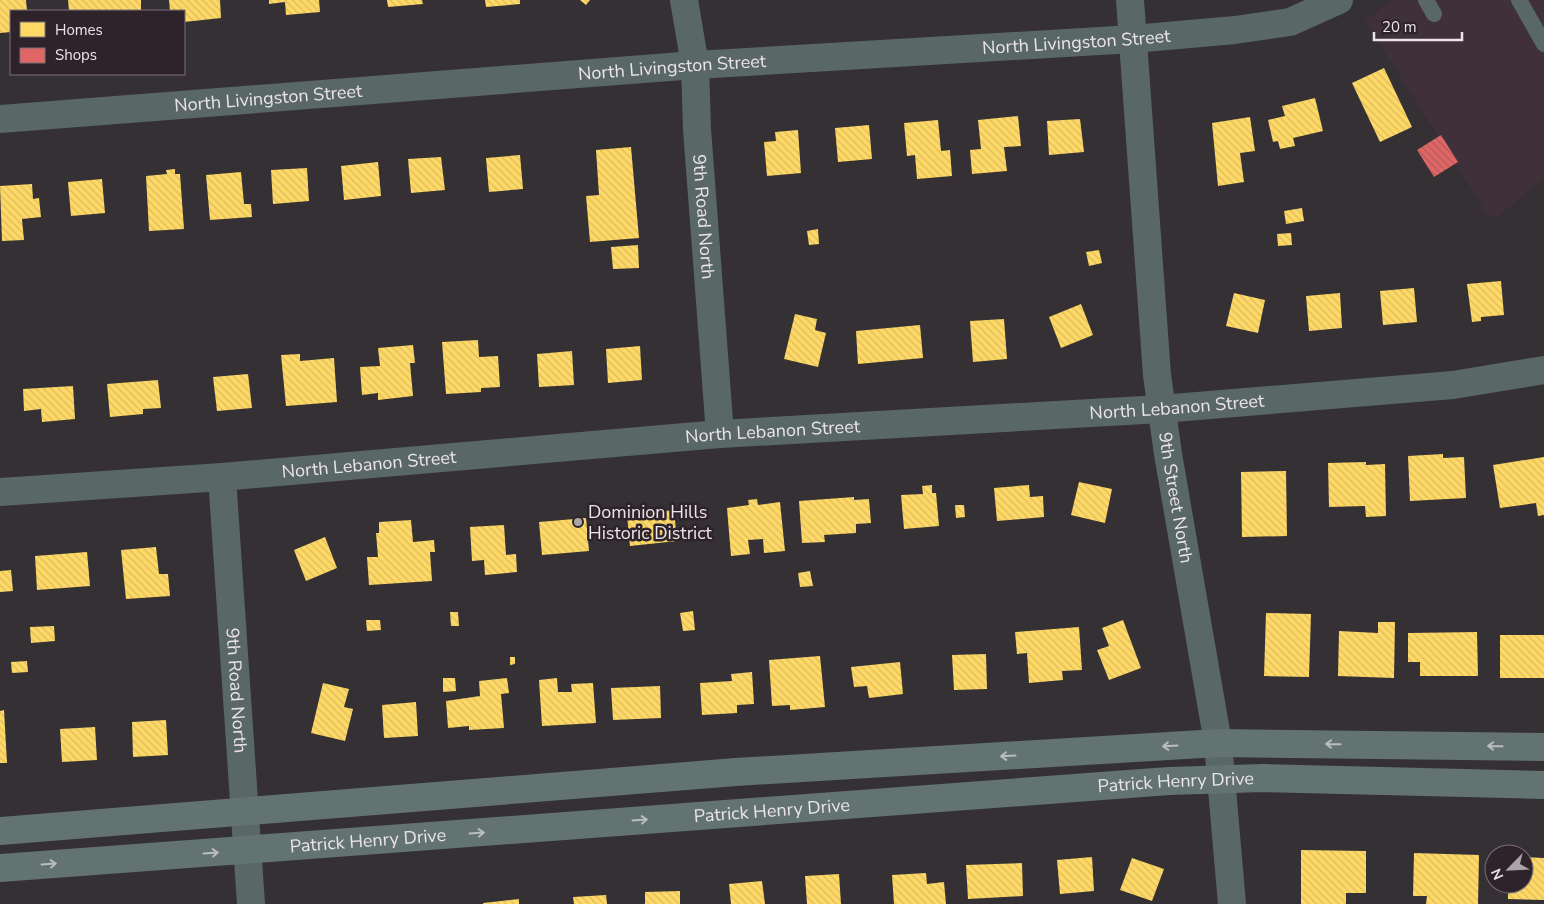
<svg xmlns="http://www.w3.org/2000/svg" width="1544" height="904" font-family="'Nunito Sans',sans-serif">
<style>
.built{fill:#3f303a}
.homes{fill:url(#homes-back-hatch)}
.shops{fill:url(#shops-back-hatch)}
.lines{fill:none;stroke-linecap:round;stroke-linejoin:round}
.lane{stroke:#5a6767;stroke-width:16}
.street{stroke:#5a6767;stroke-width:28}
.secondary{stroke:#627372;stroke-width:28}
.oneway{stroke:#bbbcbf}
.poi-dot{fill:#aba5a9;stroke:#2e232a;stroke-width:2}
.labels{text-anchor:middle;stroke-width:5;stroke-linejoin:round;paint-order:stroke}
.street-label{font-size:18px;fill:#ebe4e8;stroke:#2e232a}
.poi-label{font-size:18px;fill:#ebe4e8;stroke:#2e232a;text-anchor:start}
</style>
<defs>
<pattern id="homes-back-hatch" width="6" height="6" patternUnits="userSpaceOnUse" patternTransform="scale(1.25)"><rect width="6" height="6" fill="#ffd966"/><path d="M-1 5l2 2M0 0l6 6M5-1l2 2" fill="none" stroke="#dabb60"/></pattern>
<pattern id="shops-back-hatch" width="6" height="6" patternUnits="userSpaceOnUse" patternTransform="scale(1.25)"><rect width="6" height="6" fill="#e06666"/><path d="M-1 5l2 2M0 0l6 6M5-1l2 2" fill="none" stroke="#b25c5c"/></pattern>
</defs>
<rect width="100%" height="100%" fill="#353033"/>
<path class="built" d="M1394,0h150v178l-45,38h-11l-123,-196z"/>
<g class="homes">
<path d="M0,0h26l1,11h-16v21l-11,1z"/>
<path d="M68,0h73v11h-72z"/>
<path d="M169,0h51l1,18 -37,4v-11h-14z"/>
<path d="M269,0h50l1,12 -34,3 -1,-13 -16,2z"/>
<path d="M387,0h35l1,4 -35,3z"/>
<path d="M485,0h35v4l-34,3z"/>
<path d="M580,0h10l-4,5z"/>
<path d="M1384,68l28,59 -32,15 -28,-59z"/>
<path d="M1315,98l8,33 -30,7 2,8 -15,3 -2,-8 -5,1 -5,-22 17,-4 -3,-10z"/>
<path d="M1018,116l3,30 -17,1 3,24 -35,3 -2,-24 11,-1 -3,-29z"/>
<path d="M1250,117l5,34 -15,2 4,29 -26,4 -6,-63z"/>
<path d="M1080,119l4,33 -35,3 -2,-34z"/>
<path d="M938,120l3,31 9,-1 2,26 -35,3 -2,-24 -8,1 -3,-33z"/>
<path d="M869,125l3,34 -34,3 -3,-34z"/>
<path d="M798,130l3,43 -34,3 -3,-34 12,-1 -1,-9z"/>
<path d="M631,147l8,91 -49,4 -4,-46 13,-1 -3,-45z"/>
<path d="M520,155l3,34 -34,3 -3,-34z"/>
<path d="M441,157l4,33 -34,3 -3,-34z"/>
<path d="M378,162l3,34 -37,4 -3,-34z"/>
<path d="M307,168l2,33 -36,3 -2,-34z"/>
<path d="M175,169v5h5l4,55 -35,2 -3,-55 21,-2 -1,-4z"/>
<path d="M241,172l3,32h7l1,13 -42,3 -4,-45z"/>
<path d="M102,179l3,34 -34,3 -3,-34z"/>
<path d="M32,184l1,15 6,-1 2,19 -19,2 2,21 -22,1 -2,-55z"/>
<path d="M1302,208l2,13 -18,3 -2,-13z"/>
<path d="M818,229l1,15 -10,1 -2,-14z"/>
<path d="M1291,233l1,12 -14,1 -1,-12z"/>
<path d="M638,245l1,23 -26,1 -2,-22z"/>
<path d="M1099,250l3,13 -13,3 -3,-14z"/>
<path d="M1501,281l3,34 -23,2v4l-9,1 -5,-38z"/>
<path d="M1414,288l3,34 -34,3 -3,-34z"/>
<path d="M1234,293l31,7 -7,33 -32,-7z"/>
<path d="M1340,293l2,35 -33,3 -3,-35z"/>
<path d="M1081,304l12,31 -32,13 -12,-31z"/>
<path d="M795,314l22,5 -2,11 11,3 -8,34 -34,-8z"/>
<path d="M1004,319l3,40 -34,3 -3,-41z"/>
<path d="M920,325l3,33 -65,6 -2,-33z"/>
<path d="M478,340l1,17 19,-1 2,31 -19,1v4l-35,2 -4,-52z"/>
<path d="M413,345l2,18h-5l3,33 -35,4v-7l-16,2 -2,-28 20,-1 -2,-18z"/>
<path d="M640,346l2,34 -34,3 -2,-34z"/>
<path d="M572,351l2,34 -35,2 -2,-33z"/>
<path d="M300,354v7l34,-3 3,44 -51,4 -5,-51z"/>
<path d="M248,374l4,34 -35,3 -4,-34z"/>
<path d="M158,380l3,28 -18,1v5l-33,3 -3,-33z"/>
<path d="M73,386l2,33 -33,3 -1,-13 -17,2 -1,-22z"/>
<path d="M1443,454v4l21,-1 2,41 -56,3 -2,-45z"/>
<path d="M1544,457v58l-6,1 -2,-13 -36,5 -7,-43z"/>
<path d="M1366,462v3l19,-1 1,52 -20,1 -1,-11 -36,1 -1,-44z"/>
<path d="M1286,471l1,65 -45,1 -1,-65z"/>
<path d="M1079,482l33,7 -7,34 -34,-8z"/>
<path d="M932,485v8h4l3,33 -35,3 -3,-34 22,-1 -1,-8z"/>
<path d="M1029,485l1,12 13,-1 1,21 -47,4 -3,-33z"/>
<path d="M854,497v3l15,-1 2,24 -15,1v9l-32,2 1,7 -23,1 -3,-42z"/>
<path d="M757,499l1,6 22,-3 5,49 -21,2 -1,-14 -15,1 2,14 -19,2 -4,-48 22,-3 -1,-5z"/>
<path d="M955,505h9l1,12 -9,1z"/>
<path d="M674,510l3,31 -47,5 -3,-31z"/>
<path d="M586,518l3,33 -47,4 -3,-33z"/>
<path d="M411,520l2,22 21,-2 1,12h-5l2,29 -63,4 -2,-28h11l-2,-24h3v-11z"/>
<path d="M504,525l2,30 10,-1 1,18 -32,3 -1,-15 -12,1 -2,-34z"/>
<path d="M325,537l12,31 -31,13 -12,-31z"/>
<path d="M156,547l3,27h9l2,22 -44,3 -5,-49z"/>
<path d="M87,552l3,34 -53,4 -2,-34z"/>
<path d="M11,570l2,21 -13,1v-21z"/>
<path d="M810,571l3,15 -13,1 -2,-14z"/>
<path d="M693,611l2,19 -12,1 -3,-18z"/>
<path d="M450,612h8l1,14h-8z"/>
<path d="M1266,613l45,1 -2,63 -45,-1z"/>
<path d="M366,620h14l1,10 -14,1z"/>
<path d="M1123,620l18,48 -32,12 -12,-30 12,-4 -7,-18z"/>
<path d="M1378,622h17l-1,56 -56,-2 1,-45 39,2z"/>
<path d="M54,626l1,15 -24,2 -1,-16z"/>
<path d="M1079,627l3,43 -20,1 1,9 -34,3 -2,-30 -10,1 -2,-22z"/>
<path d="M1477,632l1,44h-58v-14h-12v-29z"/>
<rect x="1500" y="635" width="44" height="43"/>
<path d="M986,654l1,35 -33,1 -2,-35z"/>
<path d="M820,656l5,51 -35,3v-5l-18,1 -3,-46z"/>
<path d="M510,657h5v7l-5,1z"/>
<path d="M27,661l1,11 -16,1 -1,-11z"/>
<path d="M900,662l3,32 -34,4 -2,-12 -13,1 -3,-20z"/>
<path d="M752,672l2,32 -17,1v8l-35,2 -2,-32 32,-2 -1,-7z"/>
<path d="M443,678h12l1,13 -13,1z"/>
<path d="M507,678l2,15 -8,1 3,34 -35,2v-4l-21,2 -2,-27 34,-5 -1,-15z"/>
<path d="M557,678l1,14h14l-1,-8 22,-1 3,40 -54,3 -3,-46z"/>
<path d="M323,683l26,6 -5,18 9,2 -8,32 -34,-8z"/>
<path d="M660,686l1,32 -48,2 -2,-32z"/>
<path d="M416,702l2,34 -34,2 -2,-33z"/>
<path d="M4,710l3,53h-7v-52z"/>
<path d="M166,720l2,35 -35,2 -1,-35z"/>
<path d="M95,727l2,33 -35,2 -2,-33z"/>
<path d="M1301,850l65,1v42h-20v11h-45z"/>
<path d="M1414,853l65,2 -1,49h-52l1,-8h-14z"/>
<path d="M1092,857l2,34 -34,3 -3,-34z"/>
<path d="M1524,857l20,1v42l-36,-1v-15h16z"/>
<path d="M1132,858l32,11 -12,32 -32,-11z"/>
<path d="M1022,863l1,33 -55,3 -2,-34z"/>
<path d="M926,873l1,11 17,-2 2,22h-52l-2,-29z"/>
<path d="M839,874l2,30h-34l-2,-28z"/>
<path d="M762,881l3,23h-34l-2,-20z"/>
<path d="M680,891v13h-35v-12z"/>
<path d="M606,895l1,9h-33l-1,-7z"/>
<path d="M519,899v5h-36v-1z"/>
</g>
<path class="shops" d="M1441,135l17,27 -24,15 -17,-27z"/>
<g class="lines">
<g class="lane">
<path d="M1426,0l8,14"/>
<path d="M1519,0l25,44"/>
</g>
<g class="street">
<path id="s1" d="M684,0l11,65 2,64 23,305"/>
<path id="s2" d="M1130,0l27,375 11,79 50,289 14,161"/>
<path id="s3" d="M0,119l695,-54 438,-26 102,-9 55,-8 49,-22"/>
<path id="s4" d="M222,477l29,427"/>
<path id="s5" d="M0,492l222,-15 498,-43 441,-25 292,-24 91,-15"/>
</g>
<g class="secondary">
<path d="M0,831l736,-59 482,-29 326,4"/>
<path id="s6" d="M0,868l1169,-87 94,-3 281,7"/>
</g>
</g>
<defs><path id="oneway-shaft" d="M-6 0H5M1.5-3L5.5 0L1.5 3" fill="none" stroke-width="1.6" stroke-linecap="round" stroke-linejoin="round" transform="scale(1.25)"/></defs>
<g class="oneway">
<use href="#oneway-shaft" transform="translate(1333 744) rotate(-179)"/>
<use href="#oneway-shaft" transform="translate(1170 746) rotate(177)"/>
<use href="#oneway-shaft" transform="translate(1495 746) rotate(-179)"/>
<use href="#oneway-shaft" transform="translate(1008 756) rotate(177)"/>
<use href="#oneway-shaft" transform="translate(640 820) rotate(-4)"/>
<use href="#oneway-shaft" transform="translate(477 833) rotate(-4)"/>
<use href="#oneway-shaft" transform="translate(211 853) rotate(-4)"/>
<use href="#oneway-shaft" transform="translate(49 864) rotate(-4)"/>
</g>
<circle class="poi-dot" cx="578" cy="522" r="5"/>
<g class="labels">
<g class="street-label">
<text dy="6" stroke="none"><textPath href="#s3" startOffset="1079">North Livingston Street</textPath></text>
<text dy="6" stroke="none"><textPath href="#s3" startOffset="674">North Livingston Street</textPath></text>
<text dy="6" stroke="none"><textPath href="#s3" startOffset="269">North Livingston Street</textPath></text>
<text dy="6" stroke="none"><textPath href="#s1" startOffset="218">9th Road North</textPath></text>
<text dy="6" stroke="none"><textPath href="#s5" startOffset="1180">North Lebanon Street</textPath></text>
<text dy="6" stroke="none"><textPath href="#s5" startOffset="775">North Lebanon Street</textPath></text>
<text dy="6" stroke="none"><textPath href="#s5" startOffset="370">North Lebanon Street</textPath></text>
<text dy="6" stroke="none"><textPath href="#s2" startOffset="500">9th Street North</textPath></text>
<text dy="6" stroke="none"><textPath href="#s4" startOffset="214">9th Road North</textPath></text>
<text dy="6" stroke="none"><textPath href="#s6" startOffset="1179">Patrick Henry Drive</textPath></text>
<text dy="6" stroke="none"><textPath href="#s6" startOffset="774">Patrick Henry Drive</textPath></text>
<text dy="6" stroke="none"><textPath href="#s6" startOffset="369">Patrick Henry Drive</textPath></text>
</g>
<g class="poi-label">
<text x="588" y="518">Dominion Hills<tspan x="588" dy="21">Historic District</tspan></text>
</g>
</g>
<rect x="10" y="10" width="175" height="65" fill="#2e232a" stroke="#7a7076"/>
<rect x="20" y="22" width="25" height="15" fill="#ffd966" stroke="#7a7076"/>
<text x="55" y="35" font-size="15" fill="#ebe4e8">Homes</text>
<rect x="20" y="48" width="25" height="15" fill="#e06666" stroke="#7a7076"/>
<text x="55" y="60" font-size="15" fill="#ebe4e8">Shops</text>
<g transform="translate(1509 869) rotate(246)"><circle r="24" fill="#2e232a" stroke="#7a7076"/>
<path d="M0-4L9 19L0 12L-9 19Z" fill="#aba5a9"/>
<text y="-8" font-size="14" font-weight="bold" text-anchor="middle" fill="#ebe4e8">N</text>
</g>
<path d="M1374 32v8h88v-8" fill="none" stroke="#ebe4e8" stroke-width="2.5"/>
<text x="1382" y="32" font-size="15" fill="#ebe4e8" stroke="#2e232a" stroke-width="4" paint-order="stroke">20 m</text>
</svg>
